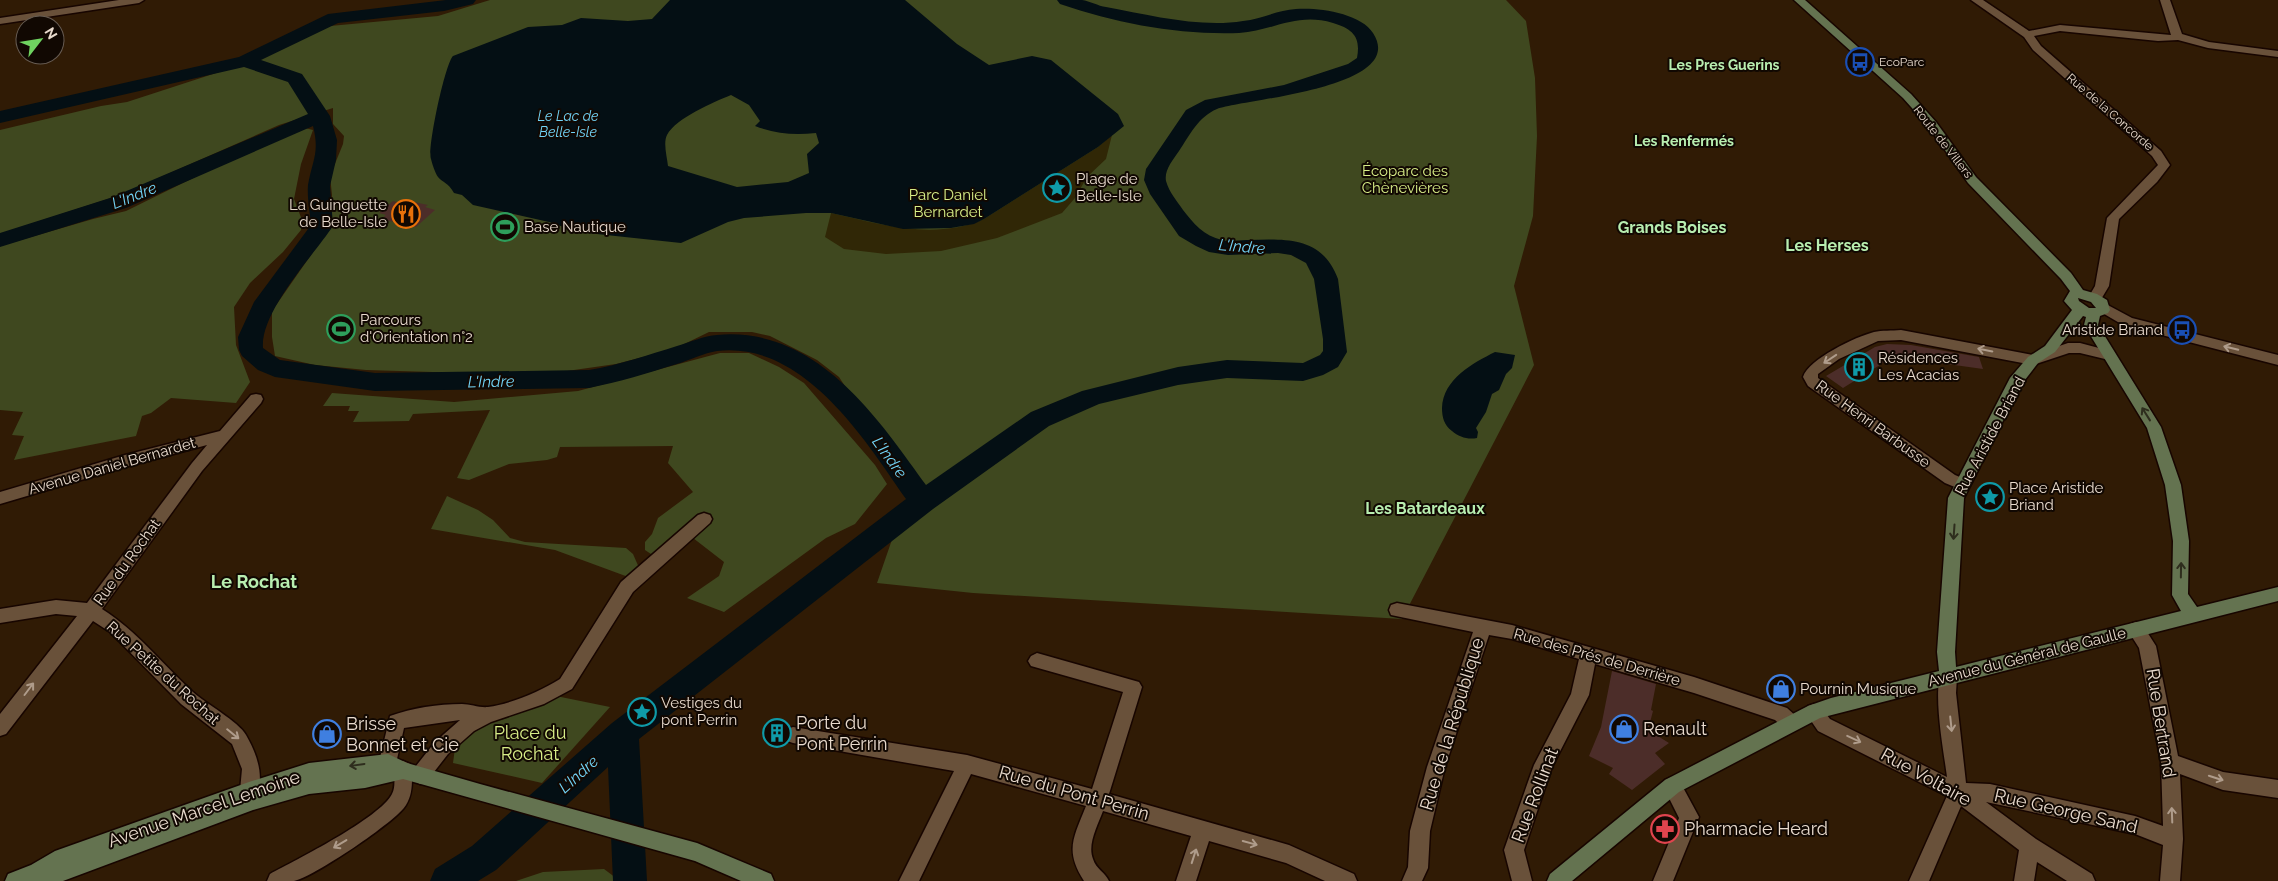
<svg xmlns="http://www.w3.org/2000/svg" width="2278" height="881" font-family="Raleway,sans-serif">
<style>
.green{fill:#3f481f}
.sand{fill:#302706}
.water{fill:#040f14;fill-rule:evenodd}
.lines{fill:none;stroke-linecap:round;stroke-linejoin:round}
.river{fill:#040f14;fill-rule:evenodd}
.building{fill:#4c2d29}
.street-casing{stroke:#170500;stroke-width:3}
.secondary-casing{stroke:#170500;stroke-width:3}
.street{fill:#69513a;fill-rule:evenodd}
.secondary{fill:#647350;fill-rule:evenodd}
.oneway{stroke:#af9c8b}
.oneway2{stroke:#2e2d1d}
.labels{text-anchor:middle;stroke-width:4;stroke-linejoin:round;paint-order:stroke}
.far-poi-label{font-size:12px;fill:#e8dacd;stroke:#110802;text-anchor:start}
.far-street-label{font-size:12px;fill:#e8dacd;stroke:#110802}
.far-neighbourhood-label{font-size:14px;font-weight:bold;fill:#b8eeb0;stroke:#110802}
.far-water-label{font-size:14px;font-style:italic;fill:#72d4f7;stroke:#110802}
.park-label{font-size:15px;fill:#d7ed87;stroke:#110802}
.poi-label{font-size:15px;fill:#e8dacd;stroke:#110802;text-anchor:start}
.street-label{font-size:15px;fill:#e8dacd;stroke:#110802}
.water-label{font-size:16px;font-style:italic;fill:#72d4f7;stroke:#110802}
.neighbourhood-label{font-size:16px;font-weight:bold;fill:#b8eeb0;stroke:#110802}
.quarter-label{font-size:18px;font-weight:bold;fill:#b8eeb0;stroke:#110802}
.near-poi-label{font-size:18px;fill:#e8dacd;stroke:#110802;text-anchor:start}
.near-street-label{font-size:18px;fill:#e8dacd;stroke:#110802}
.near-park-label{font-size:18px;fill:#d7ed87;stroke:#110802}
</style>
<rect width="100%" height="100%" fill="#301b05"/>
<g class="green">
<path d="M490,0h1016l20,21 9,57 2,58 -4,80 -19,70 20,79 -132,254 -429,-26 -96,-10 38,-110 -9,-4 -22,-23 -45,-69 -22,-17 -47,-24 -18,-4h-43l-35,17 -58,15 -56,8 -61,2 -133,-4 -51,-5 -40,-9 -3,-19v-26l59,-85 1,-31 -2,-19 13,-32 1,-8 -11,-12v-16l-54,17 -159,70 -120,39v-104l101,-24 26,-4 141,-46 1,-4 10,-6 51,-20 108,-10z"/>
<path d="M305,128l8,2 -12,34 -7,35 8,21 -1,10 -18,22 -33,31 -16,24 2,38 14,37 -14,21 -65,-5 -20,15 -9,3 -6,20 -122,24 10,-24 -12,-1 11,-23 -23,-2v-164l93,-27 33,-8 128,-63z"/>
<path d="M720,353h29l30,14 25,16 71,82 12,19 -32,40 -29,14 -102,74 -37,-14 32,-22 5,-14 -40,-31 -30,25 -9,-6v-8l7,-8 6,-16 35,-26 -25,-29 5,-17 -113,1 -3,10 -10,3 -38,4 -40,16 -12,-2 33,-68 -77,4 -4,7 -56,1 6,-11h-11l2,-5h-27l9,-13 122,9 124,-11z"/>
<path d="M447,496l31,14 15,10 17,18 15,4 101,6 7,6 7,16 -9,8 -76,-28 -124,-21z"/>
<path d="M556,696l54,11 -68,76 -89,-20 2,-15 31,-25z"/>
<path d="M604,869l16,12h-104l27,-9z"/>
</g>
<path class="sand" d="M1112,135l-6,24 -19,18 -12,21 -13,15 -65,25 -56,13 -55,3 -42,-5 -19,-12 6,-24c49,11 104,28 153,6l114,-72z"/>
<g class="water">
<path d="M670,0h235l52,44 32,21 43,-9 19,4 67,54 6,12 -26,21 -114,72 -10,5 -23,4 -48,1 -72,-16h-25l-62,5 -16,4 -47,21 -103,-11 -29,-10 -76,-17 -11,-10 -8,-2c-6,-11 -11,-10 -16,-16 -3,-4 -6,-14 -7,-18 -4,-10 14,-95 22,-103l75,-29 34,-2 19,-7 47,3 24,-2zM731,95l18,10 11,16 -5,5c21,8 39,9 61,7l3,10 -12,11 2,19 -21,9 -51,5 -69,-21c-1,-9 -5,-23 -1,-31 9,-17 47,-33 64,-40z"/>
<path d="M1495,352l20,3 -3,13 -6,6 -7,16 -7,4 -6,18 -10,16 2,4 -1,6c-9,2 -18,-1 -25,-7 -8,-6 -10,-14 -10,-23 1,-29 31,-45 53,-56z"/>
</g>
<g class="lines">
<path class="river" d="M446,0h30l-3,4 -29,7 -106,12 -77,37 41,14 28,42 7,24 -1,20 -6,26 3,40c-20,30 -73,86 -70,122l17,12 95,13 214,-3c30,-5 59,-15 88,-24 13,-4 27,-10 40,-11 98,-9 159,80 209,150l105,-73 51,-21 96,-24 49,-7 76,3 17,-8 3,-4v-12l-9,-60 -8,-16 -15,-8 -13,-2 -50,2 -19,-3 -13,-6 -17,-10 -29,-42 -6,-14 2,-11 40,-59 19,-10 79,-15 64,-21 9,-6c4,-21 -4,-29 -24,-35 -37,-11 -60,8 -94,10 -61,2 -121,-9 -179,-29l-3,-4c8,0 17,0 25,0 8,1 16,6 24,7 43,8 94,21 137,14 18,-2 35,-11 53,-12 21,-2 65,4 77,24 36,55 -129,66 -156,76 -19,8 -27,26 -38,42 -6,9 -15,19 -13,30 3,11 11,20 17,29 10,13 21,26 39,30 7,2 17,0 25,0 39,-1 75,-4 91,39l9,73 -9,15 -15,8 -20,6 -76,-3 -49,7 -79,19 -50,22 -116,83 -294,230 8,142h-34l-5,-114 -112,103 -18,11h-48l5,-12 37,-23 140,-123 294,-224c-42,-61 -103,-158 -189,-148 -13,2 -27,9 -40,13 -29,9 -58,18 -88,24l-214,3 -100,-14 -17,-7 -16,-14 -3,-6 -1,-13 16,-35 57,-77c-1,-12 -4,-27 -3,-40 4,-24 12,-32 5,-59l-187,82 -126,39v-14l110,-35 198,-84 -20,-32 -44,-15 -244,56v-12l239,-54 89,-43z"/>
</g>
<g class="building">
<path d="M404,200l24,5 -3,2 10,3 -19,17 -35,-8 5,-4 -7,-2 14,-12 7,2z"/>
<path d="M1887,344l24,1 68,12 4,12 -86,-12 -6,1 -48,30 -17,-12 49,-29z"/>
<path d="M1612,671l44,13 -5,26 2,1 -5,19 21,13 -14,10 10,11 -33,26 -23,-16 4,-6 -24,-12 12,-29z"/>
<path d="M768,723l21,3 -7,8 3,8 -22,-5z"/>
</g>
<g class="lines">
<defs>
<g id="street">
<path d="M119,0h25l-5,3 -139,21v-6z"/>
<path d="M1971,0h12l46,31 31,-6 111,10 -11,-35h10l12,34 27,8 69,9v6l-70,-9 -30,-8 -20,1 -98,-10 -26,5 7,10 120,105 9,14 -13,17 -38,37 -10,67 -9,15 -5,1 -7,-4 7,-12 12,-68 51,-53 -6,-9 -119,-106 -9,-13z"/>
<path d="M2104,303l28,15 146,37v10l-155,-40 -24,-14 -2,-3 2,-3z"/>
<path d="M1901,330l132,25 35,-12h12l34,9 2,3 -2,3 -5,2 -29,-7h-11l-36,12 -132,-25 -23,1 -39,18 -21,15v4l137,97 12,5 3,4 -3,4 -5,2 -17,-7 -137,-97 -5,-9c6,-18 52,-40 71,-45 8,-2 18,-1 27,-2z"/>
<path d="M256,394l5,1 2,4 -2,4 -59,68 -100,138c35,22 60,55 91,83 12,11 46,30 53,43 11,19 19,42 10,62l-7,3 -7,-3 -2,-6 2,-22 -10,-25 -51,-40 -71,-72 -17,-11 -87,113 -6,2v-22l77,-98 -21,-2 -56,9v-14l56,-9 31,3 105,-140 15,-18 -82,22 -125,37v-12l125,-37 95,-24 31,-36z"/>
<path d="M704,513l6,2 2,4 -2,4 -77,69 -61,97 -28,15 -53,18 -17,9 -26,23 -21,27 -7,3 -8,-5c0,9 -1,18 -6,26 -9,16 -94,73 -112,76 -8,0 -18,0 -27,0l3,-7c26,-14 110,-56 122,-80 5,-9 0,-21 4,-30l7,-3 7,3 2,7 23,-29 25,-22 -56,8 -9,40 -7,2 -7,-2 -2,-6 11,-46c22,-8 48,-12 72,-12 8,0 18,4 26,3 23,-3 53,-16 72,-28l61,-97 77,-67z"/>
<path d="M1397,603l115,22 182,52 93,31 10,9 3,6 -3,6 -6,2 -6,-2 -10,-9 -81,-27 -99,-29 -6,31 -37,72 -28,83 8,31h-20l-8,-31 30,-85 37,-71 8,-35 -67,-20 -23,-4 -44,132 -15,64 -2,37 -6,13h-20l6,-14 2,-36 17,-64 46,-135 -82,-17 -2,-5 2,-5z"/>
<path d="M2136,622l6,2 14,22 22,110 45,16 55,8v18l-55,-8 -43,-16 3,65 -3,42h-20l3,-36 -28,-11 -149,-32 50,37 56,35 3,7h-28l-30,-19 -3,19h-20l5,-31 -58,-44 -32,75h-20l38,-85 -129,-65 -13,-19 3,-6 6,-2 6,2 10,13 117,58c-3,-24 -15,-86 -5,-106l6,-3 6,3 3,5 -1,17 10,90 24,1 145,32 28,10 -2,-64 -22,-114 -12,-19 3,-5z"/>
<path d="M1037,653l102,29 3,5 -33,107 180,51 65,29 3,7h-32l-39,-18 -77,-22 -13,40h-20l15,-45 -88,-25c-5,14 -16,33 -10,48 3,10 12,13 16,22h-25c-20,-31 -10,-44 2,-75l-115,-32 -52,107h-20l55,-110 -161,-28 -6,-2 -3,-6 3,-6 6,-2 174,28 125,34 31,-97 -92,-26 -3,-5 3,-5z"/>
<path d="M1672,777l7,3 20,37 -26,64h-20l26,-63 -16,-32 2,-6z"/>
</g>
<g id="secondary">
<path d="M1794,0h11l106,94 25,28 40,55 95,96 12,17 14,4 10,6 3,10 -2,3 -8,3 -2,9 63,102 20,58 8,56 -1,53 9,13 81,-20v14l-458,117 -141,74 -107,89h-25l3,-7 115,-94 143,-74 23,-8 108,-27 -2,-19 11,-154 62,-120 18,-21 17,-11 27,-36 -8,-9 6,-10 -9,-12 -93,-96 -40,-57 -25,-28zM2078,298l13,4 5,6h-7l-10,-7zM2083,316l3,1 -2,8 63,103 18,57 8,56 -1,54 9,16 -225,56 -1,-15 9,-154 57,-113 17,-22 17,-11z"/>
<path d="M388,754l19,9 73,21 217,59 74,31 3,7h-33l-46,-20 -292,-82 -38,9 -56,6 -56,16 -190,71h-58l3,-7 23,-9 24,-14 194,-69 60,-19z"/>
</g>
</defs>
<use href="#street" class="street-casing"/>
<use href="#secondary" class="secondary-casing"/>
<use href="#street" class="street"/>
<use href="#secondary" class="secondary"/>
</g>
<defs><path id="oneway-shaft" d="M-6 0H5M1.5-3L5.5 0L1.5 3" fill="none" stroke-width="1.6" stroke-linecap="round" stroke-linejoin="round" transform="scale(1.25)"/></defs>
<g class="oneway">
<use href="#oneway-shaft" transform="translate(2231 348) rotate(-166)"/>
<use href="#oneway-shaft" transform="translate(1985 350) rotate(-169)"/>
<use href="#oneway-shaft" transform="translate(1830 359) rotate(146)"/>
<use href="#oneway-shaft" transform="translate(29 689) rotate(-53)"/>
<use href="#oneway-shaft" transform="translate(1951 724) rotate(84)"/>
<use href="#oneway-shaft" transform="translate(233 734) rotate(39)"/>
<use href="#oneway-shaft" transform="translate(1854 739) rotate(25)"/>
<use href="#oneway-shaft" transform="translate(2216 778) rotate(18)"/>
<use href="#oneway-shaft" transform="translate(2172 815) rotate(-92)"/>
<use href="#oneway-shaft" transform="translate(1250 843) rotate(15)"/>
<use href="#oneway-shaft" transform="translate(340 844) rotate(149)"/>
<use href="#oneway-shaft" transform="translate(1194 856) rotate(-72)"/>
</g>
<g class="oneway2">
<use href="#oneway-shaft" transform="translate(2146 414) rotate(-122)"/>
<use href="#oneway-shaft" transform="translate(1954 532) rotate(94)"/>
<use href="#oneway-shaft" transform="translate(2181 570) rotate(-89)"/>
<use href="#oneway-shaft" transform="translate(357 765) rotate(172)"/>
</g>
<defs>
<symbol id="bus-ring" viewBox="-11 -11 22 22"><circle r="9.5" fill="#110802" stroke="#1a4fb4" stroke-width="1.5"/><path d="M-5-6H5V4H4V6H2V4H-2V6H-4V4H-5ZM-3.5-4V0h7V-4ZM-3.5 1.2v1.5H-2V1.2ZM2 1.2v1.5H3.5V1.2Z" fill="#1a4fb4"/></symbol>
<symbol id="sight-ring" viewBox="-11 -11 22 22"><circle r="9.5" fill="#110802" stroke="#0f9aa8" stroke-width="1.5"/><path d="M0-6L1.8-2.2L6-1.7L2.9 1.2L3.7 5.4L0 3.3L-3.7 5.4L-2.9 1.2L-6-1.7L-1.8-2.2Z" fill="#0f9aa8"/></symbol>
<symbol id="restaurant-ring" viewBox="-11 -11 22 22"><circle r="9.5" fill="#110802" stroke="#e8710a" stroke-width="1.5"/><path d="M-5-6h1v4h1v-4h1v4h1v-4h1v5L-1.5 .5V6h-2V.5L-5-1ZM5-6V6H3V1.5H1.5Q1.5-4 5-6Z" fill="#e8710a"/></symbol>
<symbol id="stadium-ring" viewBox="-11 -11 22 22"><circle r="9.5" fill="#110802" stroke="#2e9e5b" stroke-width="1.5"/><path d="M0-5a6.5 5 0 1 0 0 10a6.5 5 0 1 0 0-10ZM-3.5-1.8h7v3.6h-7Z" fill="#2e9e5b"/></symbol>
<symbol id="building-ring" viewBox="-11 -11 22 22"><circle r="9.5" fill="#110802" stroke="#0f9aa8" stroke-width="1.5"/><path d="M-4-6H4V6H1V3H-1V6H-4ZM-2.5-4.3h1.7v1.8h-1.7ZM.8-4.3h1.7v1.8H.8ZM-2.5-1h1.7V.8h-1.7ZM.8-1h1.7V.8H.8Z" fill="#0f9aa8"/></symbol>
<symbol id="shop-ring" viewBox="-11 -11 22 22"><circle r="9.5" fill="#110802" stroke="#3f7fe0" stroke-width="1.5"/><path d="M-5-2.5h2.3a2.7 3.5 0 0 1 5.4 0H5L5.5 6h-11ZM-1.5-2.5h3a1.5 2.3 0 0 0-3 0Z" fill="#3f7fe0"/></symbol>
<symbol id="pharmacy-ring" viewBox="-11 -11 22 22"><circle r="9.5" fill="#110802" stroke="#e0444e" stroke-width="1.5"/><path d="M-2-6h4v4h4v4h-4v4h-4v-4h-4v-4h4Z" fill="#e0444e"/></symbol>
</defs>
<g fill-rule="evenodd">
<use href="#bus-ring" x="1844" y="46" width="32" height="32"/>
<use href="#sight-ring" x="1041" y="172" width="32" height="32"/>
<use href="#restaurant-ring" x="390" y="198" width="32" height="32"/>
<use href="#stadium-ring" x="489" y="211" width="32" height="32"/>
<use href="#stadium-ring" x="325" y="313" width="32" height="32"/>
<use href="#bus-ring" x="2166" y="314" width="32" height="32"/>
<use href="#building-ring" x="1843" y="351" width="32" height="32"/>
<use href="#sight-ring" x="1974" y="481" width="32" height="32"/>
<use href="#shop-ring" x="1765" y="673" width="32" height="32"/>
<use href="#sight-ring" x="626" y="696" width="32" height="32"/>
<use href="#shop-ring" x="1608" y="713" width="32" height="32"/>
<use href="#building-ring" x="761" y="717" width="32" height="32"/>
<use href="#shop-ring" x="311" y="718" width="32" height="32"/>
<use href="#pharmacy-ring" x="1649" y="813" width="32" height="32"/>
</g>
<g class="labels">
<g class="far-poi-label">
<text x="1879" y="66">EcoParc</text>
</g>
<g class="far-street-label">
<text transform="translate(2110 112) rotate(41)" y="4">Rue de la Concorde</text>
<text transform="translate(1943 142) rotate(52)" y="4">Route de Villers</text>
</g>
<g class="far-neighbourhood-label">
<text x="1724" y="70">Les Pres Guerins</text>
<text x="1684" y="146">Les Renfermés</text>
</g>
<g class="far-water-label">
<text x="568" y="121">Le Lac de<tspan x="568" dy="16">Belle-Isle</tspan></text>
</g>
<g class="park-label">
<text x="1405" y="176">Écoparc des<tspan x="1405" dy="17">Chènevières</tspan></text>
<text x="948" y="200">Parc Daniel<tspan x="948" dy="17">Bernardet</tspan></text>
</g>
<g class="poi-label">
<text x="1076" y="184">Plage de<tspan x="1076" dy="17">Belle-Isle</tspan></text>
<text x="387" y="210" text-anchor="end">La Guinguette<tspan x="387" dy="17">de Belle-Isle</tspan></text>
<text x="524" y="232">Base Nautique</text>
<text x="360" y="325">Parcours<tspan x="360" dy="17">d'Orientation n°2</tspan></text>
<text x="2163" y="335" text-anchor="end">Aristide Briand</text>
<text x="1878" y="363">Résidences<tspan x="1878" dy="17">Les Acacias</tspan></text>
<text x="2009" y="493">Place Aristide<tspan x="2009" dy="17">Briand</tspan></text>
<text x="1800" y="694">Pournin Musique</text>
<text x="661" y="708">Vestiges du<tspan x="661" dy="17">pont Perrin</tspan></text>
</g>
<g class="street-label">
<text transform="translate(1873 424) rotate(36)" y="5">Rue Henri Barbusse</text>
<text transform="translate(1990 436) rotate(-62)" y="5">Rue Aristide Briand</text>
<text transform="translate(112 466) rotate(-16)" y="5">Avenue Daniel Bernardet</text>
<text transform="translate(127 562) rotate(-54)" y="5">Rue du Rochat</text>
<text transform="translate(1597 657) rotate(16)" y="5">Rue des Prés de Derrière</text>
<text transform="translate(2027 657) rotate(-14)" y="5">Avenue du Général de Gaulle</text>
<text transform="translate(163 673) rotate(42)" y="5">Rue Petite du Rochat</text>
</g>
<g class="water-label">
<text transform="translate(134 195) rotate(-22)" y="6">L'Indre</text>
<text transform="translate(1242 246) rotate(5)" y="6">L'Indre</text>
<text transform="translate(491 381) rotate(-1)" y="6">L'Indre</text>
<text transform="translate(890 457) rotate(54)" y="6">L'Indre</text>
<text transform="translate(578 774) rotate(-42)" y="6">L'Indre</text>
</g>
<g class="neighbourhood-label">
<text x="1672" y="233">Grands Boises</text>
<text x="1827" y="251">Les Herses</text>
<text x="1425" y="514">Les Batardeaux</text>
</g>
<g class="quarter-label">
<text x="254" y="588">Le Rochat</text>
</g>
<g class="near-poi-label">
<text x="796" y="729">Porte du<tspan x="796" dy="21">Pont Perrin</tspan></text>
<text x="346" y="730">Brisse<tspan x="346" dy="21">Bonnet et Cie</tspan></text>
<text x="1643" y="735">Renault</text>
<text x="1684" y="835">Pharmacie Heard</text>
</g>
<g class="near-street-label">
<text transform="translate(2161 723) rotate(81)" y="6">Rue Bertrand</text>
<text transform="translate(1452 724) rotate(-73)" y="6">Rue de la République</text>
<text transform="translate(1926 777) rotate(29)" y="6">Rue Voltaire</text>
<text transform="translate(1074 793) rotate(16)" y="6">Rue du Pont Perrin</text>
<text transform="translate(1535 795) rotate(-69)" y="6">Rue Rollinat</text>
<text transform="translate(204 809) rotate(-19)" y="6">Avenue Marcel Lemoine</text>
<text transform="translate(2066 811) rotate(13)" y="6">Rue George Sand</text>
</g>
<g class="near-park-label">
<text x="530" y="739">Place du<tspan x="530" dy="21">Rochat</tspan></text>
</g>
</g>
<g transform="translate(40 40) rotate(59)"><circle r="24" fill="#110802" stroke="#675c53"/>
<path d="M0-4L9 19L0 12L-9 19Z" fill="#6fd360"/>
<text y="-8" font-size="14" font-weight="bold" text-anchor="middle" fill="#e8dacd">N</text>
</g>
</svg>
